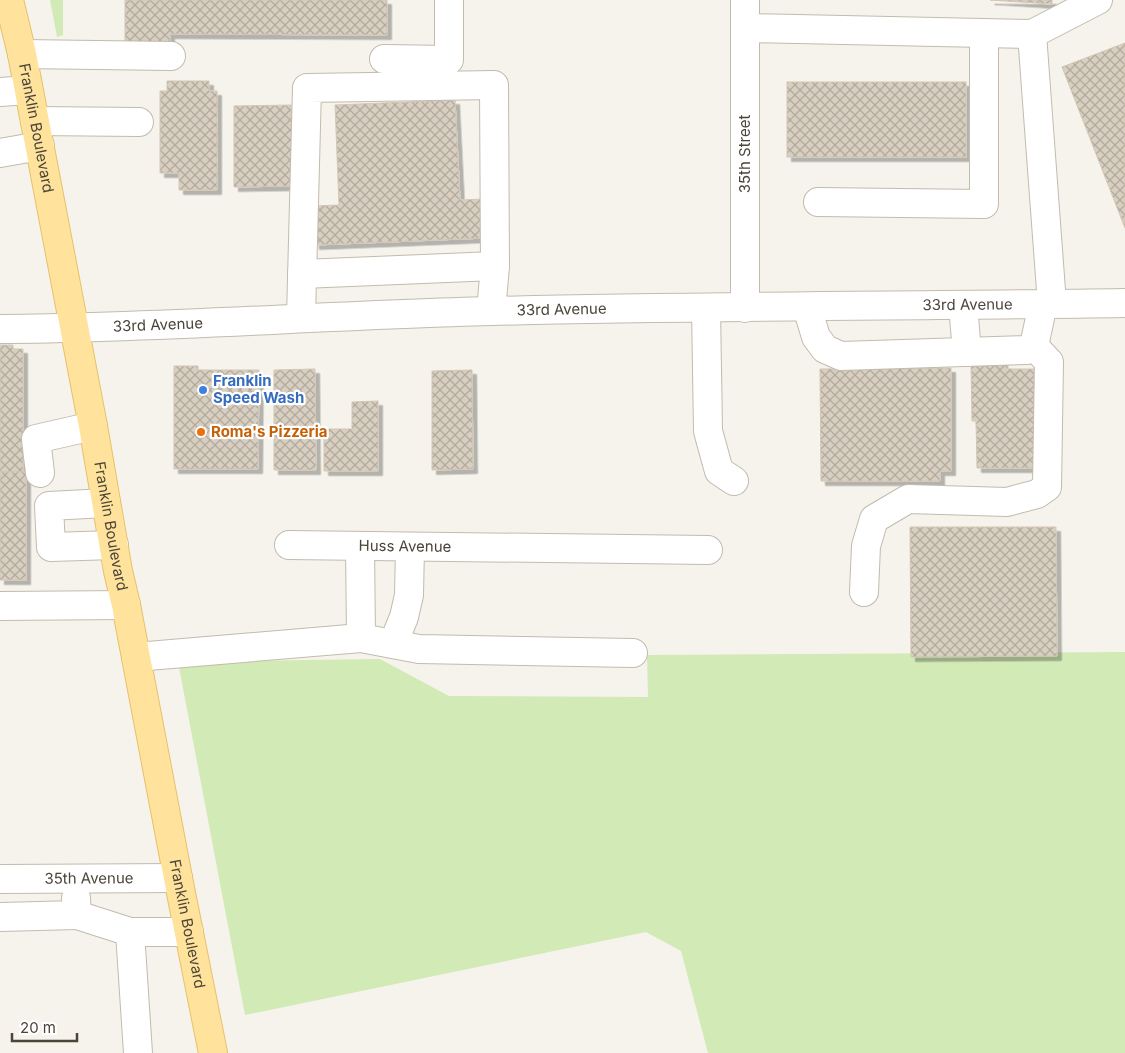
<svg xmlns="http://www.w3.org/2000/svg" width="1125" height="1053" font-family="Inter,sans-serif">
<style>
.green{fill:#d2eab5}
.building{fill:url(#building-cross-hatch);stroke:#d3c7b4;filter:url(#shadow)}
.lines{fill:none;stroke-linecap:round;stroke-linejoin:round}
.minor-casing{stroke:#c2bbae;stroke-width:30}
.major-casing{stroke:#e6c16a;stroke-width:30}
.minor{stroke:#fff;stroke-width:28}
.major{stroke:#ffe39c;stroke-width:28}
.shop-dot{fill:#3f7fe0;stroke:#fff;stroke-width:2}
.food-dot{fill:#e8710a;stroke:#fff;stroke-width:2}
.labels{text-anchor:middle;stroke-width:4.5;stroke-linejoin:round;paint-order:stroke}
.street-label{font-size:15px;fill:#4b4439;stroke:#fff}
.shop-label{font-size:15px;font-weight:bold;fill:#366cbe;stroke:#fff;text-anchor:start}
.food-label{font-size:15px;font-weight:bold;fill:#c56008;stroke:#fff;text-anchor:start}
</style>
<defs>
<pattern id="building-cross-hatch" width="8" height="8" patternUnits="userSpaceOnUse" patternTransform="scale(1.25)"><rect width="8" height="8" fill="#d8cfc1"/><path d="M0 0l8 8M0 8l8-8" fill="none" stroke="#b1aa9e"/></pattern>
<filter id="shadow"><feDropShadow dx="4.5" dy="4.5" stdDeviation="0" flood-color="#0004"/></filter>
</defs>
<rect width="100%" height="100%" fill="#f6f3ec"/>
<g class="green">
<path d="M50,0h13v35l-6,2z"/>
<path d="M1125,652v401h-417l-27,-102 -35,-19 -401,83 -67,-353 202,-3 69,37 199,1 -1,-42z"/>
</g>
<g class="building">
<path d="M125,0h262v35l-217,-1v19h-45z"/>
<path d="M990,0h62v4z"/>
<path d="M1125,43v185l-63,-161z"/>
<path d="M167,81h42v10h8v99h-38v-17h-19v-82h7z"/>
<rect x="787" y="82" width="179" height="75"/>
<path d="M455,100l5,100 24,-1 2,39 -171,7 -2,-39 26,-1 -4,-100z"/>
<path d="M291,105l1,81 -58,1v-81z"/>
<path d="M0,345h13v4h10v123h-23z"/>
<path d="M1008,365v4h29l1,99h-61l-1,-47h-4l-1,-55z"/>
<path d="M174,366h24v4h61l-1,99h-84z"/>
<path d="M951,368v103h-11v10h-119l-1,-112z"/>
<path d="M315,369l1,101h-42v-100z"/>
<path d="M472,370l1,99 -41,1v-99z"/>
<path d="M378,401v70h-54v-42h28v-27z"/>
<rect x="0" y="472" width="26" height="108"/>
<path d="M910,527h146l1,129 -146,1z"/>
</g>
<g class="lines">
<defs>
<g id="minor">
<path d="M745,28l287,6 66,-34"/>
<path d="M1032,34l20,270"/>
<path d="M22,54l149,2"/>
<path d="M384,59l65,1v-60"/>
<path d="M0,92l28,-2"/>
<path d="M35,121l104,1"/>
<path d="M0,153l40,-7"/>
<path d="M818,202l166,2v-171"/>
<path d="M302,274l193,-8"/>
<path d="M963,305l4,47"/>
<path d="M807,307l9,30 9,12 16,7 186,-6 7,-4 9,-42"/>
<path d="M706,308l2,123 11,40 15,10"/>
<path d="M745,308v-308"/>
<path d="M301,317l6,-229 187,-3 1,181 -4,45"/>
<path id="s1" d="M0,329c164,-1 328,-14 492,-18 211,-5 422,-5 633,-8"/>
<path d="M40,473l-4,-34 57,-13"/>
<path d="M106,503l-57,3 2,41 63,-2"/>
<path id="s2" d="M289,545l419,5"/>
<path d="M864,592l2,-46 8,-27 34,-20 99,3 30,-8 10,-7 2,-125 -15,-16"/>
<path d="M0,606l126,-1"/>
<path d="M361,638l58,11 214,4"/>
<path d="M393,644l11,-27 5,-22 1,-48"/>
<path d="M136,657l225,-19 -1,-92"/>
<path id="s3" d="M0,879l178,-1"/>
<path d="M77,915l53,17 8,121"/>
<path d="M0,917l77,-2 -1,-17"/>
<path d="M130,932h59"/>
</g>
<g id="major">
<path id="s4" d="M9,0l13,54 71,372 25,145 8,34 52,273 35,175"/>
</g>
</defs>
<use href="#minor" class="minor-casing"/>
<use href="#major" class="major-casing"/>
<use href="#minor" class="minor"/>
<use href="#major" class="major"/>
</g>
<circle class="shop-dot" cx="203" cy="390" r="5"/>
<circle class="food-dot" cx="201" cy="432" r="5"/>
<g class="labels">
<g class="street-label">
<text dy="5" stroke="none"><textPath href="#s4" startOffset="131">Franklin Boulevard</textPath></text>
<text transform="translate(745 154) rotate(-90)" y="5">35th Street</text>
<text dy="5" stroke="none"><textPath href="#s1" startOffset="968">33rd Avenue</textPath></text>
<text dy="5" stroke="none"><textPath href="#s1" startOffset="562">33rd Avenue</textPath></text>
<text dy="5" stroke="none"><textPath href="#s1" startOffset="158">33rd Avenue</textPath></text>
<text dy="5" stroke="none"><textPath href="#s4" startOffset="536">Franklin Boulevard</textPath></text>
<text dy="5" stroke="none"><textPath href="#s2" startOffset="116">Huss Avenue</textPath></text>
<text dy="5" stroke="none"><textPath href="#s3" startOffset="89">35th Avenue</textPath></text>
<text dy="5" stroke="none"><textPath href="#s4" startOffset="941">Franklin Boulevard</textPath></text>
</g>
<g class="shop-label">
<text x="213" y="386">Franklin<tspan x="213" dy="17">Speed Wash</tspan></text>
</g>
<g class="food-label">
<text x="211" y="437">Roma's Pizzeria</text>
</g>
</g>
<path d="M12 1033v8h65v-8" fill="none" stroke="#4b4439" stroke-width="2.5"/>
<text x="20" y="1033" font-size="15" fill="#4b4439" stroke="#ffffff" stroke-width="4" paint-order="stroke">20 m</text>
</svg>
